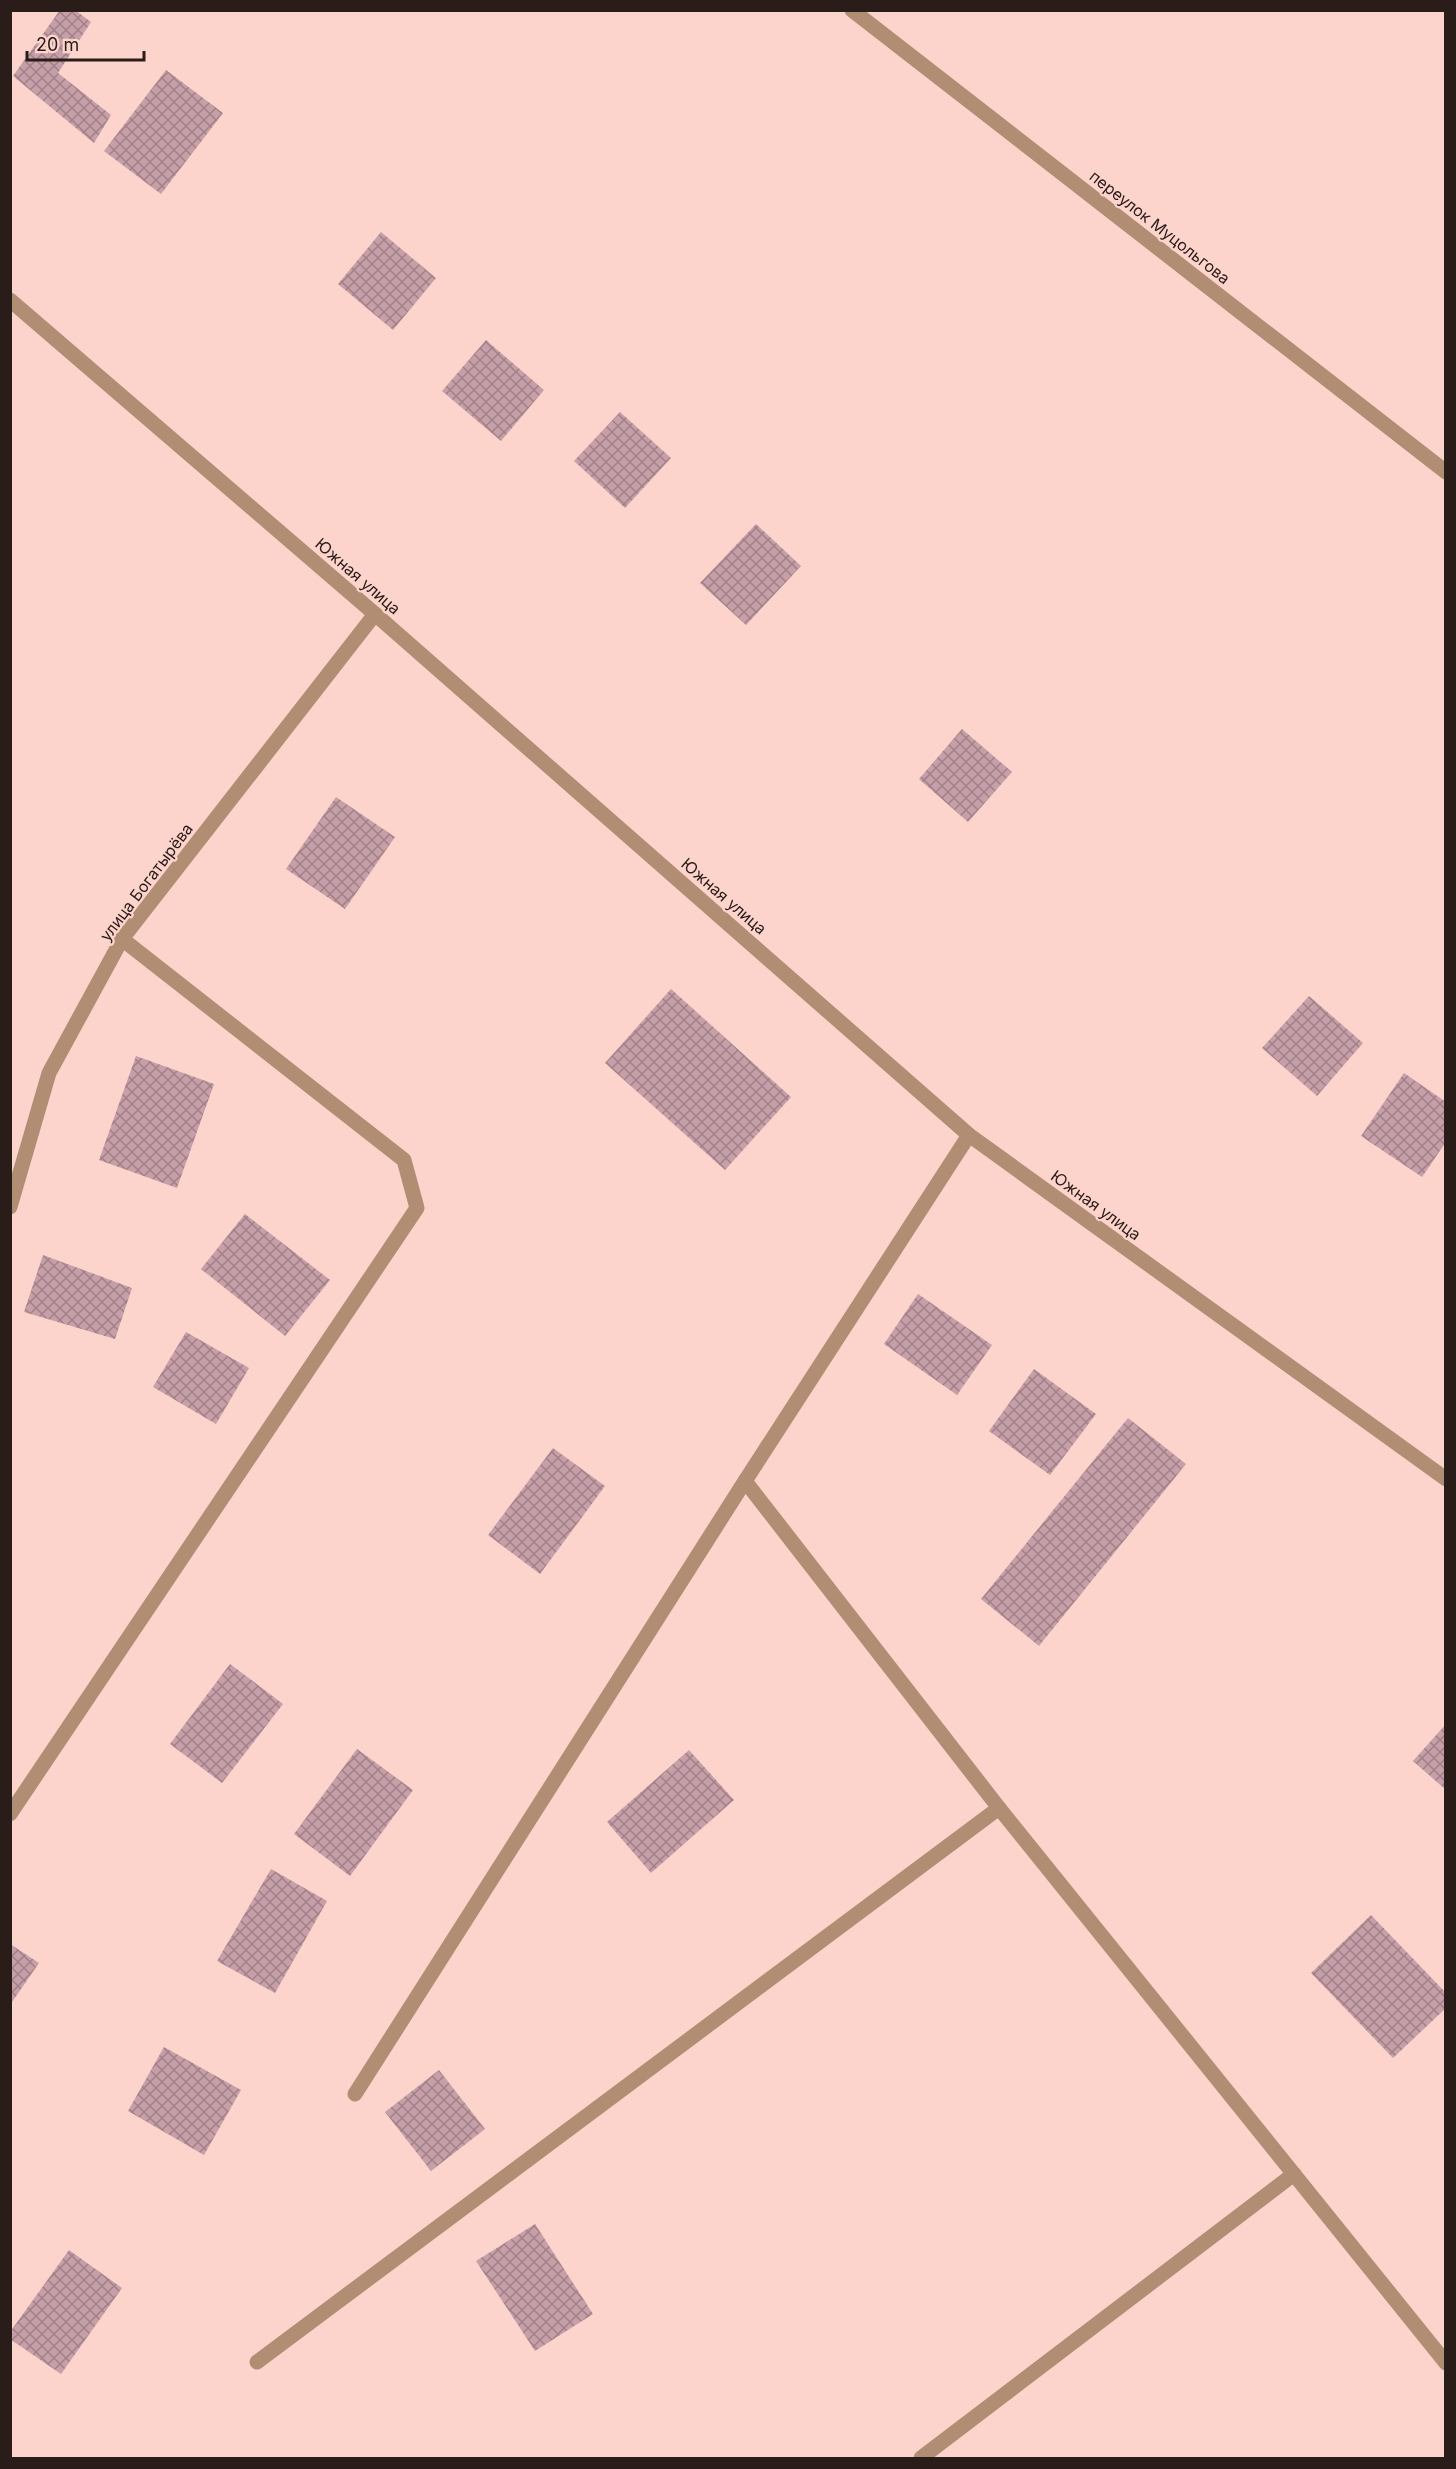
<svg xmlns="http://www.w3.org/2000/svg" width="1456" height="2469" font-family="Inter,sans-serif">
<style>
.building{fill:url(#building-cross-hatch)}
.lines{fill:none;stroke-linecap:round;stroke-linejoin:round}
.minor{stroke:#b18e73;stroke-width:15}
.labels{text-anchor:middle;stroke-width:4.5;stroke-linejoin:round;paint-order:stroke}
.street-label{font-size:16px;fill:#2a1c19;stroke:#fdd4cc}
</style>
<defs>
<pattern id="building-cross-hatch" width="8" height="8" patternUnits="userSpaceOnUse" patternTransform="scale(1.5)"><rect width="8" height="8" fill="#c69fa8"/><path d="M0 0l8 8M0 8l8-8" fill="none" stroke="#a18188"/></pattern>
</defs>
<rect width="100%" height="100%" fill="#fdd4cc"/>
<g class="building">
<path d="M60,10h15l16,12 -33,51 53,42 -17,28 -81,-67z"/>
<path d="M166,70l57,43 -62,81 -57,-43z"/>
<path d="M381,232l55,46 -43,52 -55,-46z"/>
<path d="M486,340l58,50 -43,51 -59,-50z"/>
<path d="M620,412l51,46 -46,50 -51,-47z"/>
<path d="M756,524l45,42 -55,59 -46,-42z"/>
<path d="M962,729l50,43 -44,50 -49,-43z"/>
<path d="M336,797l59,40 -50,72 -59,-40z"/>
<path d="M671,989l120,108 -66,73 -120,-107z"/>
<path d="M1309,996l54,47 -46,53 -55,-48z"/>
<path d="M136,1056l78,28 -37,104 -78,-28z"/>
<path d="M1404,1073l42,29v40l-24,35 -61,-41z"/>
<path d="M245,1214l85,66 -45,56 -84,-67z"/>
<path d="M43,1255l89,33 -17,51 -91,-27z"/>
<path d="M918,1294l74,51 -35,50 -73,-51z"/>
<path d="M186,1332l63,36 -33,56 -63,-37z"/>
<path d="M1034,1369l62,45 -46,61 -61,-44z"/>
<path d="M1128,1418l58,46 -147,182 -58,-47z"/>
<path d="M553,1448l52,38 -65,88 -52,-39z"/>
<path d="M230,1664l53,40 -61,79 -52,-39z"/>
<path d="M1446,1724v66l-33,-29z"/>
<path d="M357,1749l56,41 -63,86 -56,-42z"/>
<path d="M689,1750l45,50 -83,73 -44,-51z"/>
<path d="M271,1869l56,32 -52,92 -58,-32z"/>
<path d="M1371,1915l75,78v15l-53,50 -82,-85z"/>
<path d="M10,1944l29,19 -29,42z"/>
<path d="M164,2047l77,43 -37,65 -76,-44z"/>
<path d="M439,2070l46,59 -54,42 -46,-59z"/>
<path d="M535,2224l58,90 -58,37 -59,-90z"/>
<path d="M69,2250l53,38 -61,86 -51,-35v-7z"/>
</g>
<g class="lines">
<g class="minor">
<path d="M852,10l594,462"/>
<path d="M10,300l365,314 594,521 477,344"/>
<path d="M10,1207l39,-134 73,-134 253,-325"/>
<path d="M745,1481l254,327 447,555"/>
<path d="M10,1814l407,-606 -13,-48 -282,-221"/>
<path d="M355,2094l390,-613 224,-346"/>
<path d="M257,2362l742,-554"/>
<path d="M921,2458l373,-284"/>
</g>
</g>
<g class="labels">
<g class="street-label">
<text transform="translate(1160 227) rotate(38)" y="6">переулок Муцольгова</text>
<text transform="translate(358 576) rotate(41)" y="6">Южная улица</text>
<text transform="translate(146 882) rotate(-53)" y="6">улица Богатырёва</text>
<text transform="translate(724 896) rotate(41)" y="6">Южная улица</text>
<text transform="translate(1096 1205) rotate(36)" y="6">Южная улица</text>
</g>
</g>
<rect width="1456" height="2469" fill="none" stroke="#2a1c19" stroke-width="24"/>
<path d="M27 51v9h117v-9" fill="none" stroke="#2a1c19" stroke-width="3"/>
<text x="36" y="51" font-size="18" fill="#2a1c19" stroke="#fdd4cc" stroke-width="4.5" paint-order="stroke">20 m</text>
</svg>
